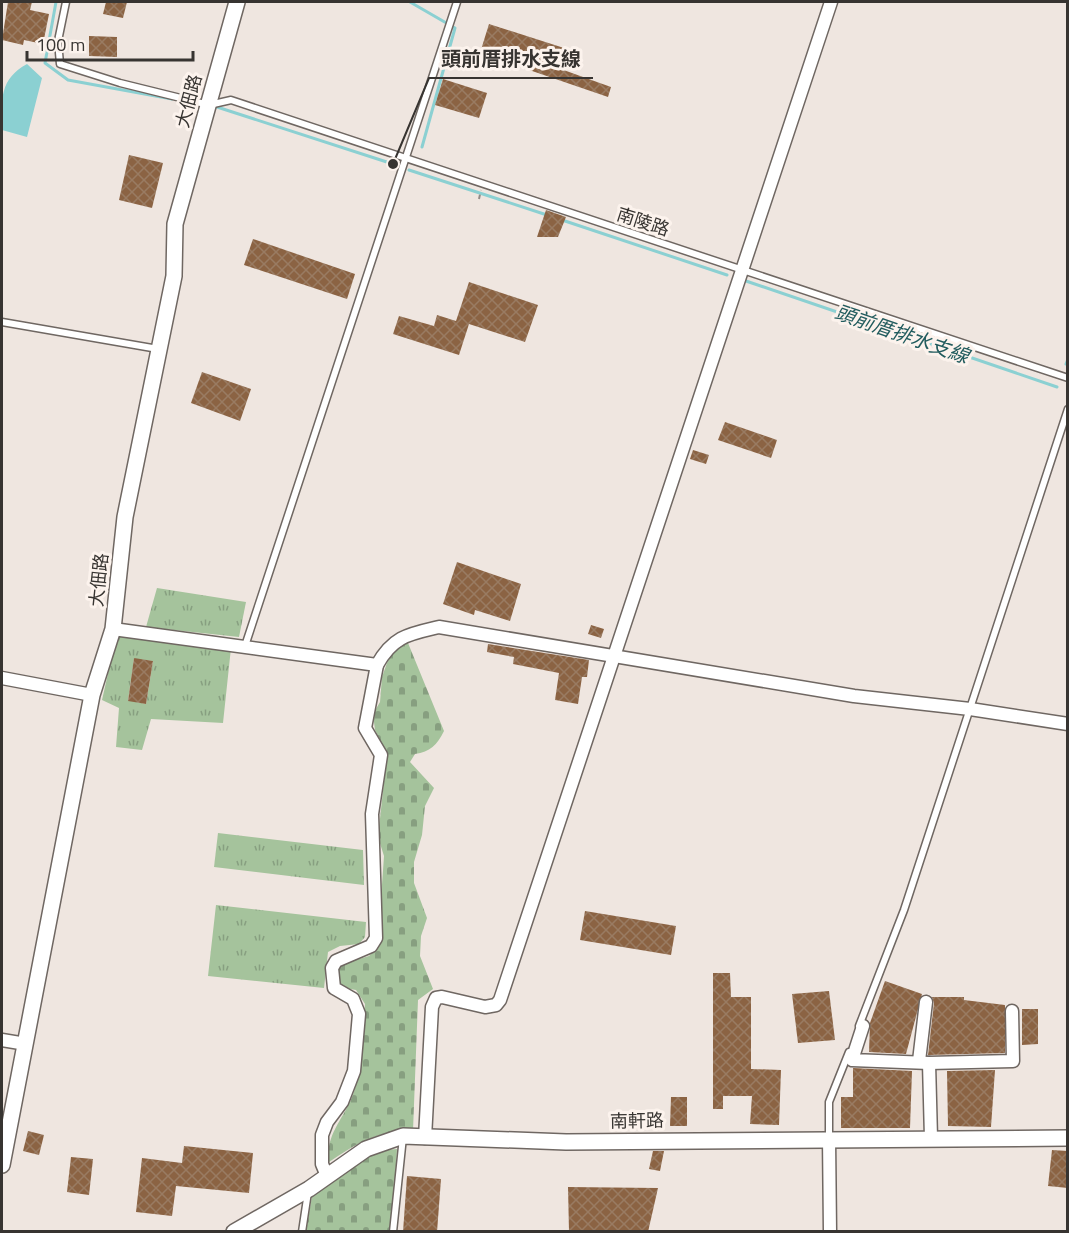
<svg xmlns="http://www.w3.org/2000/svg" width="1069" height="1233" font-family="'Titillium Web','Noto Sans TC',sans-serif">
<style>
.grass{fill:url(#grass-tufts);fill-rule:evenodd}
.cemetery{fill:url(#cemetery-stones)}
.water{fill:#8bd0d2}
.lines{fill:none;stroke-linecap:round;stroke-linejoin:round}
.stream{stroke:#8bd0d2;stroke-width:3}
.building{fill:url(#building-cross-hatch)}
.service-casing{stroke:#6f6762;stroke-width:9}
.minor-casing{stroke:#6f6762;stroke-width:15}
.tertiary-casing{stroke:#6f6762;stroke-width:18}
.path{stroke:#918b87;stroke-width:2;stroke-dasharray:4.5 4.5;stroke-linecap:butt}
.service{stroke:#fff;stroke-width:6}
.minor{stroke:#fff;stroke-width:12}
.tertiary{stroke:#fff;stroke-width:15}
.labels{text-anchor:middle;stroke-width:6;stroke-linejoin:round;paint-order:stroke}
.street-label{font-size:18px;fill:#373431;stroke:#fcf3ed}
.water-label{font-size:20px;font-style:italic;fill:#225c5e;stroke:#fcf3ed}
.leader{fill:none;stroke:#373431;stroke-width:2}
.callout-dot{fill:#373431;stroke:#fcf3ed;stroke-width:2}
.callout-label{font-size:20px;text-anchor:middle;font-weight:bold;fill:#373431;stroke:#fcf3ed;stroke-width:6;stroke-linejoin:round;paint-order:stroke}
</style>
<defs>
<pattern id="grass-tufts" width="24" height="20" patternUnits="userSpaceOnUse" patternTransform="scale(1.5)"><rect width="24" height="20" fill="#a5c39c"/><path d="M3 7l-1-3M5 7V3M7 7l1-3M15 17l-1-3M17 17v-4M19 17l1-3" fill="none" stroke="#879f80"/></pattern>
<pattern id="cemetery-stones" width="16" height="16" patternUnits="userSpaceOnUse" patternTransform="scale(1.5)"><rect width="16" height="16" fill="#a5c39c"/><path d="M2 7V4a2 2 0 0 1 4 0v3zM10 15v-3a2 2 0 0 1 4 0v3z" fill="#879f80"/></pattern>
<pattern id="building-cross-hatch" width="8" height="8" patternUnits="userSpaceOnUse" patternTransform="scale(1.5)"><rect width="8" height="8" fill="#8b6343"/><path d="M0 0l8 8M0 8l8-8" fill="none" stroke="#997b62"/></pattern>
</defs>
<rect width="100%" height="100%" fill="#efe6e0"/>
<g class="grass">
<path d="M157,588l89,14 -7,35 -93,-10z"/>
<path d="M117,634l114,14 -8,75 -72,-4 -9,31 -26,-3 3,-39 -17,-8zM134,659l19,2 -7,43 -18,-4z"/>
<path d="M218,833l145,17 1,35 -150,-18z"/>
<path d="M216,905l150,17 -1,15 -6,7 -19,2 -12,6 -4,36 -116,-12z"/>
</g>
<g class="cemetery">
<path d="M408,643l36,88c-7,14 -14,21 -29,23l-5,8 24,26 -9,18 -3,29 -8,27v21l13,35 -6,18 -1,20 13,33 -15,11 -5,131c-35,-1 -56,12 -84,31 -4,-27 14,-42 23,-65 10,-21 11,-69 13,-93l-9,-14 -12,-2 -8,-9 3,-14 30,-9 12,-13 -1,-30 4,-57 -6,-19 9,-83 -12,-24 -2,-16 7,-12 2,-25 5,-14 8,-14z"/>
<path d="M397,1149l-5,82 -86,1 6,-36 60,-45z"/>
</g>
<path class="water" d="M27,64l15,14 -15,59 -25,-7c-1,-32 -2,-51 25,-66z"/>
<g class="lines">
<g class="stream">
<path d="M56,2l-11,61 23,17 104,19"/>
<path d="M410,2l45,26 -33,119"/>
<path d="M217,107l176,57"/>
<path d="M409,170l138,45"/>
<path d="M562,220l165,55"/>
<path d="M746,281l311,106"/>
<path d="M1066,364l2,-5"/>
</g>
</g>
<g class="building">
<path d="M8,2h24l-2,8 19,4 -6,30 -19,-4 -1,5 -21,-5z"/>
<path d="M106,2h21l-4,16 -20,-4z"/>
<path d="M489,24l75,24 -6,20 53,19 -3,10 -128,-44z"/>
<path d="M89,36l28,1v20l-28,-1z"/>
<path d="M443,79l44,14 -8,25 -44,-13z"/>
<path d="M129,155l34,8 -11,45 -33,-8z"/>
<path d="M546,210l20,7 -8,20h-21z"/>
<path d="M253,239l102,35 -8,25 -103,-34z"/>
<path d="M469,282l69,23 -13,37 -56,-18 -10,31 -66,-21 6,-18 35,10 3,-11 19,6z"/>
<path d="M202,372l49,17 -11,32 -49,-18z"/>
<path d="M725,422l52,18 -6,18 -53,-18z"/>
<path d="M693,450l16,5 -3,9 -16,-5z"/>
<path d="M457,562l64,22 -11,37 -35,-11 -1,5 -31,-11z"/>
<path d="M591,625l13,4 -3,9 -13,-4z"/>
<path d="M488,644l101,16 -2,17h-5l-4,27 -23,-4 4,-27 -46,-9 1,-7 -27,-5z"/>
<path d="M134,658l19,3 -7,43 -18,-3z"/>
<path d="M585,911l91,15 -5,29 -91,-15z"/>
<path d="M713,973h17l1,24h20v72l30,1 -2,55 -29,-1 2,-28h-29v13h-10z"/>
<path d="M885,981l37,13 -16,60 -37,-2 1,-29z"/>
<path d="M829,991l6,49 -37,3 -6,-49z"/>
<path d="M932,997h32v3l41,5v48l-77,2 6,-52z"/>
<path d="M1022,1009h16v35l-16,1z"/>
<path d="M853,1068l59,3 -2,57h-69v-31h12z"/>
<path d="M995,1070l-4,57 -43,-1 -1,-55z"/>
<path d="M671,1097h16v29h-17z"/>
<path d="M28,1131l16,4 -5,20 -16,-4z"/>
<path d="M184,1146l69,7 -4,40 -73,-7 -4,30 -36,-4 6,-54 40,5z"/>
<path d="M1052,1150l16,1v37l-20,-2z"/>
<path d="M653,1151h11l-4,20 -11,-2z"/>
<path d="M71,1157l22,2 -4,36 -22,-3z"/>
<path d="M407,1176l34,3 -4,53h-34z"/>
<path d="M568,1187l90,1 -10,44h-79z"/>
</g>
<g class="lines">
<defs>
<g id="service">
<path d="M66,2l-8,39 2,23 60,19 89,22 22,-5 837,278"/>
<path d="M2,322l156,27"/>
<path d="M245,646l212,-644"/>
<path d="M859,1026l45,-116 164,-501"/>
<path d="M829,1138v-36l20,-50"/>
<path d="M302,1232l6,-40"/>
<path d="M393,1232l10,-95"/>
</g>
<g id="minor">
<path d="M113,629l264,36c16,-29 32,-31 62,-38l415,69 116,13 98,15"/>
<path d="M2,678l90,17"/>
<path d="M863,1026l-11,34 77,3 84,-2 -1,-50"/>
<path d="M2,1040l24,4"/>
<path d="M919,1061l7,-59"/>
<path d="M929,1063l2,75"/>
<path d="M425,1138l7,-131 4,-9 6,-1 43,10 11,-2 4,-5 331,-998"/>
<path d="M829,1138l1,94"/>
<path d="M327,1176l-5,-12v-29l5,-13 15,-20 12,-31 5,-57 -6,-15 -19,-11 -2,-20 4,-7 35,-15 5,-8 -4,-124 9,-59 -16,-27 12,-63"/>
</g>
<g id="tertiary">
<path d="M2,1165l90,-470 21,-66 12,-112 49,-241 1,-52 62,-222"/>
<path d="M234,1232l75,-43 57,-40 37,-13 163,6 502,-4"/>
</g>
</defs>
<use href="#service" class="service-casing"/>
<use href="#minor" class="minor-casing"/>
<use href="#tertiary" class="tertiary-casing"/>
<path class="path" d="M479,199l2,-9"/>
<use href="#service" class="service"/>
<use href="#minor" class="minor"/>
<use href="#tertiary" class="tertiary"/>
</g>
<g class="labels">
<g class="street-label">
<text transform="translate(189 101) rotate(-75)" y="6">大佃路</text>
<text transform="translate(643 222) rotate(18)" y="6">南陵路</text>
<text transform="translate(99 580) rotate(-84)" y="6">大佃路</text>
<text transform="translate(637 1121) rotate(-1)" y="6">南軒路</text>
</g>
<g class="water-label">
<text transform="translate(902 334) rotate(19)" y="7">頭前厝排水支線</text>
</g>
</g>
<path class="leader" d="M393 164L429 78H593"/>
<circle class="callout-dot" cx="393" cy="164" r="6"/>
<g class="callout-label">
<text x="511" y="66">頭前厝排水支線</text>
</g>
<rect width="1069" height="1233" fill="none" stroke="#373431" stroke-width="6"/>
<path d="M27 51v9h166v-9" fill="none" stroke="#373431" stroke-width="3"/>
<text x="36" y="51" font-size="18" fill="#373431" stroke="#fcf3ed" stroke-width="4.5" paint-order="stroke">100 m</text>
</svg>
